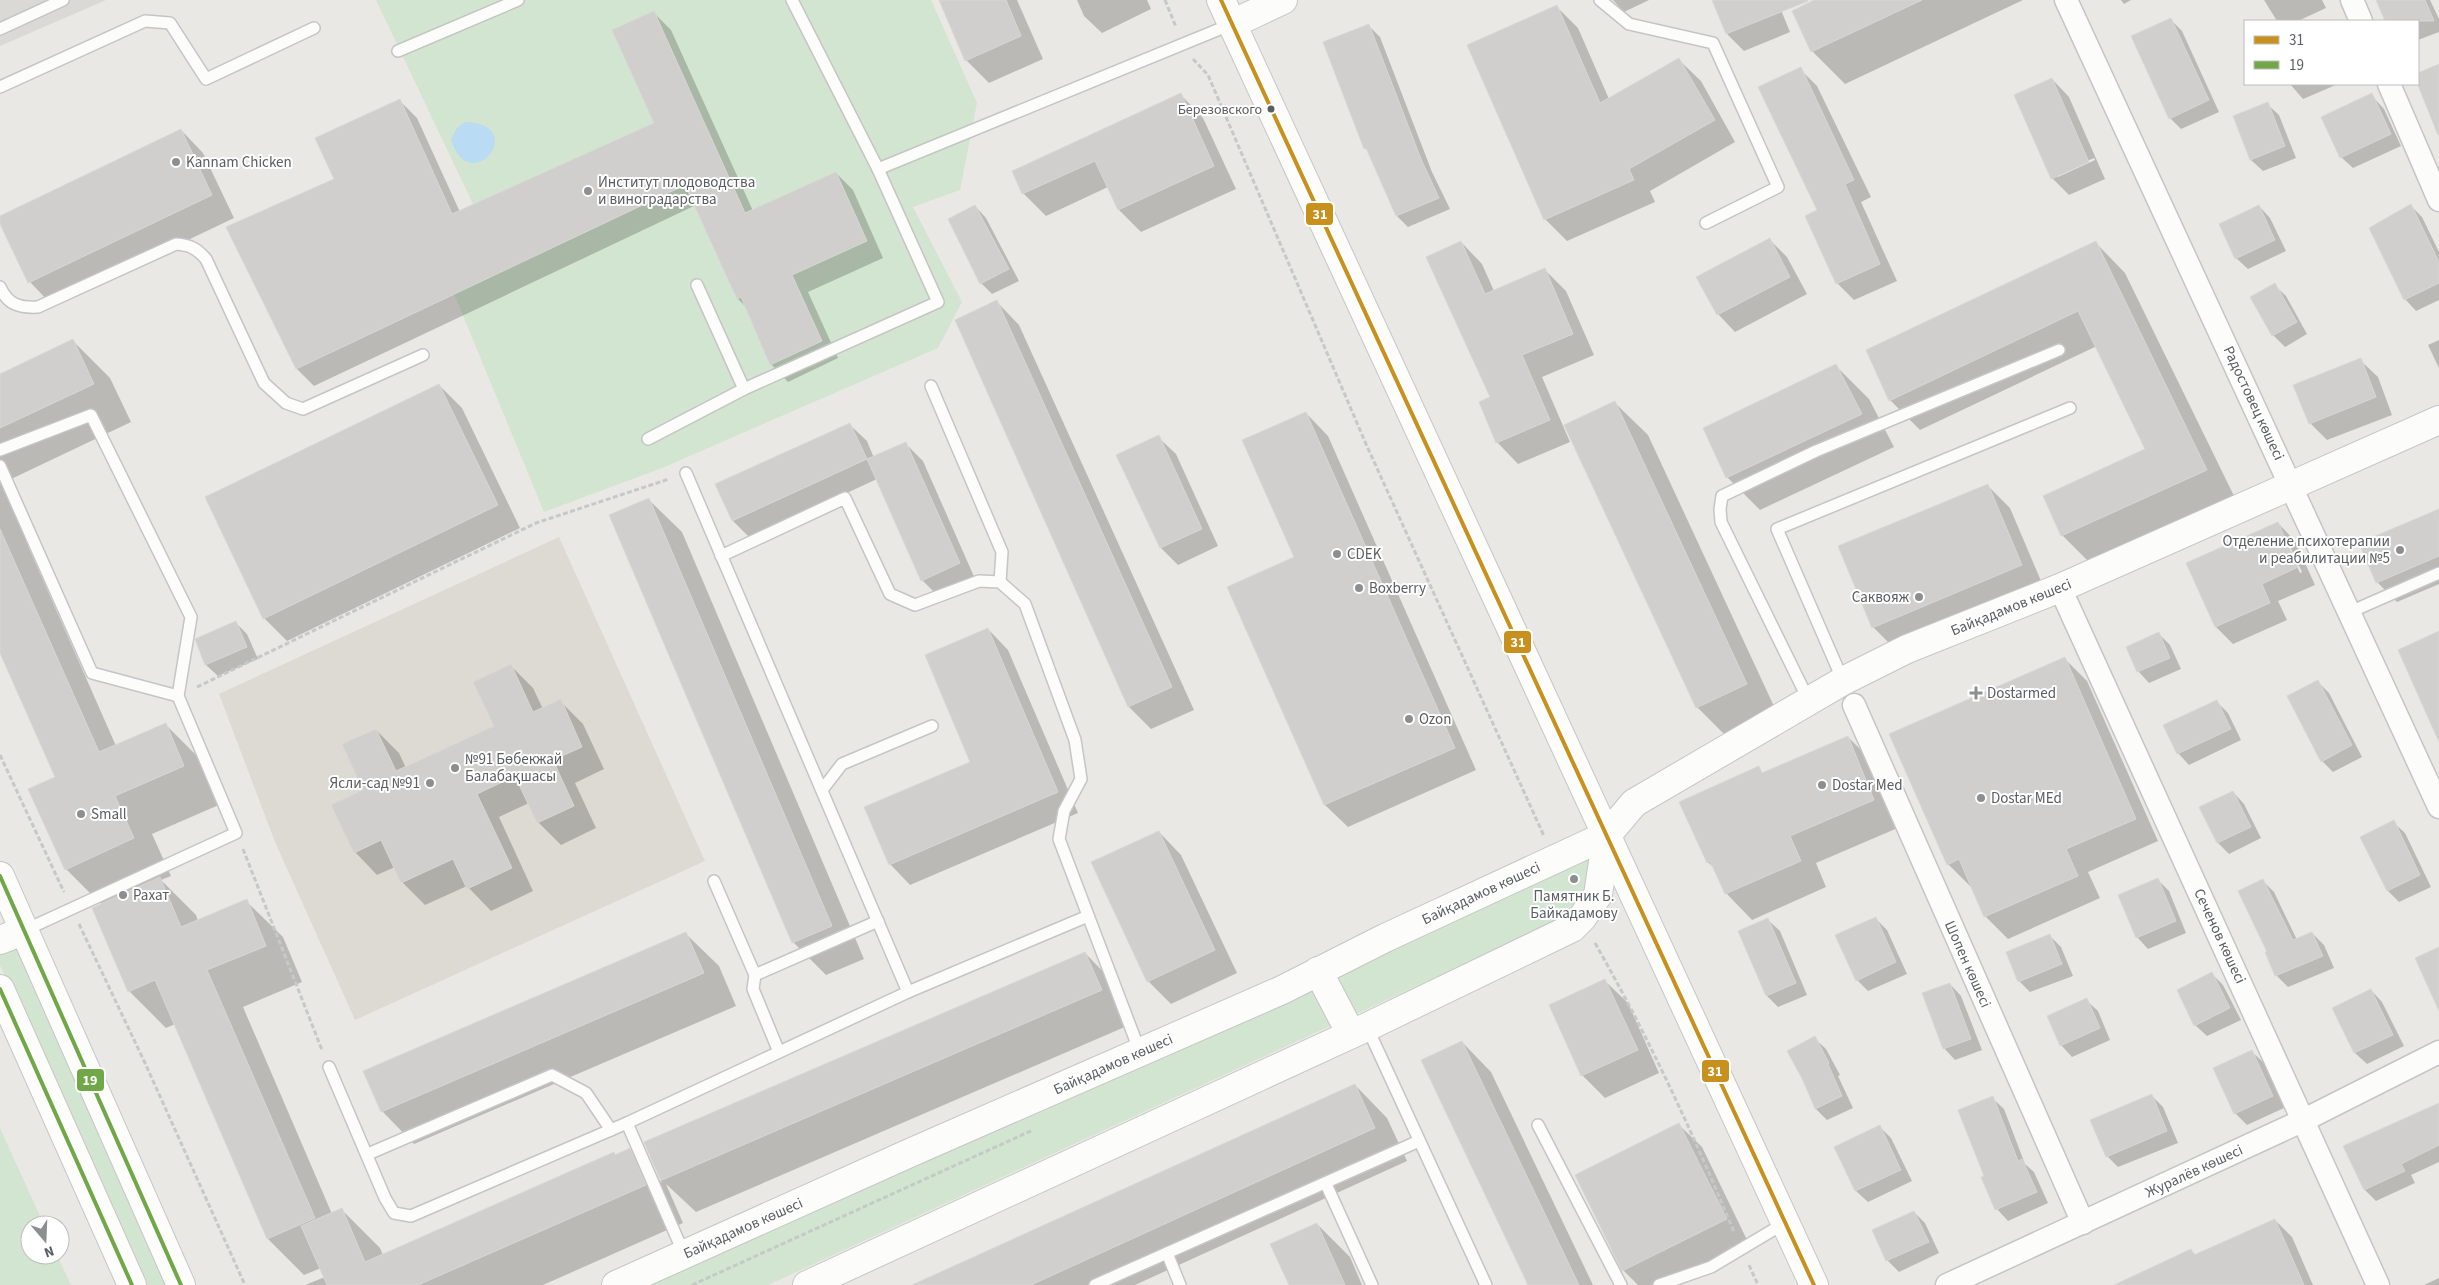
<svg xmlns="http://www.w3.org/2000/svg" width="2439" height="1285" font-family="'Source Sans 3',sans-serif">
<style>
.industrial{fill:#dad9d5}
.education{fill:#dddad4}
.green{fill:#d2e5d0}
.water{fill:#b9dbf3}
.shadow{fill:#0003;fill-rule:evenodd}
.building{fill:#d0cfcd;stroke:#d8d7d3}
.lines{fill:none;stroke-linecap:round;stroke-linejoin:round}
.lane-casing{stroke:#c5c5c5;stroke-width:14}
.street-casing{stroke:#c5c5c5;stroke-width:25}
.secondary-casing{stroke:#c6c6c6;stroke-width:30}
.path{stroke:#c5c9c7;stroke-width:3;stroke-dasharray:5 2.5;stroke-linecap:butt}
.lane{stroke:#fcfcfb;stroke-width:11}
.street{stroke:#fcfcfb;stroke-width:22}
.secondary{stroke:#fcfcfb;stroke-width:28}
.bus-1-casing{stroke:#fff;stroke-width:8}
.bus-2-casing{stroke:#fff;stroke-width:8}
.bus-1{stroke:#c8901d;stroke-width:4}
.bus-2{stroke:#71a847;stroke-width:4}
.bus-dot{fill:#5a5d61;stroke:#fff;stroke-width:2}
.poi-dot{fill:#8c8e8f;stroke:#fff;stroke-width:2}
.labels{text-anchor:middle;stroke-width:4;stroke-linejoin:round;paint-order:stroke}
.bus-label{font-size:14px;fill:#5a5d61;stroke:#fff;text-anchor:end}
.poi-label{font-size:15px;fill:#5a5d61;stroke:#fff;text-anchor:start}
.street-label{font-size:15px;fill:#5a5d61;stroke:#fff}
.line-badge{stroke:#fff;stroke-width:2}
.badge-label{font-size:14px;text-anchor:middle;font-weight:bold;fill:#fff}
</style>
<rect width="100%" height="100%" fill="#e9e8e4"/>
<path class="industrial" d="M0,0h106l-106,46z"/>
<path class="education" d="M559,537l146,324 -350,159 -80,-178 -56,-148z"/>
<g class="green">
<path d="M376,0h555l46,103 -17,87 -47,17 49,95 -24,46 -276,120 -118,44 -92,-223 49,-26z"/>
<path d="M1599,846l-17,64 -814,375h-134z"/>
<path d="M18,942l152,343h-27l-143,-320v-15z"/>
<path d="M0,1128l44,97h-14v30h27l14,30h-71z"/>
</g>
<path class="water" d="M465,122c67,3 3,78 -14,17l5,-10z"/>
<g class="shadow">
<path d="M940,0h77l26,59 -54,24 -23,-23z"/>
<path d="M1077,0h70l4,9 -49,24 -18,-17z"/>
<path d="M1613,0h36l-25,12z"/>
<path d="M1713,0h64l13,32 -46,19 -17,-17z"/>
<path d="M1817,0h206l-178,84 -33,-33z"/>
<path d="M2121,0h10l-7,4z"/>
<path d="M2264,0h58l4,8 -28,13h-21z"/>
<path d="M2397,0h33l9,19v13l-21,8v-19h-32l-6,-14z"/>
<path d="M1557,7l21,21 31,71 70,-39 22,21 34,61 -85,49 5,11 -88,39 -22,-22z"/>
<path d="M654,13l17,17 82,181 83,-38 17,17 30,68 -75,34 30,66 -50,24 -17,-18 -25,-57 -8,-8 -42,-94 -382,181 -17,-17 38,-190 65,-78 17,17 43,94 196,-88z"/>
<path d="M2170,19l12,12 37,81 -38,17 -11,-11z"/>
<path d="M1368,25l12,12 52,135 18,37 -42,18 -11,-11 -27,-64 -5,-4z"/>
<path d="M1800,69l17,17 54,111 -10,5 36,79 -43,19 -17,-17 -18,-72z"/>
<path d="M2052,79l17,18 36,82 -36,16 -17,-17zM2094,158l1,2 -37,17v-3z"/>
<path d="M2290,84h48l-35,15z"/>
<path d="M1181,95l22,23 33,71 -95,43 -22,-22 -11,-23 -62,29 -23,-23z"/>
<path d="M2373,97l11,12 17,37 -48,22 -12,-11z"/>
<path d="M2267,104l12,11 17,43 -33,13 -12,-11 -16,-43z"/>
<path d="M181,130l22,23 31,65 -182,87 -22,-23 -30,-65z"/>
<path d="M975,206l11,12 33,63 -27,13 -11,-11z"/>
<path d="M2259,206l11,12 16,33 -38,18 -12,-11z"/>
<path d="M2411,206l11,11 17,35v48l-23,11 -11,-12z"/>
<path d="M1770,240l17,17 20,37 -72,38 -17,-18z"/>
<path d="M1461,242l21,22 12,27 51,-21 21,21 28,64 -52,22 28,65 -52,22 -21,-22 -6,-44z"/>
<path d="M2096,243l29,30 111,227 -144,65 -30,-30 85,-86 -50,-103 -177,84 -30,-30z"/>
<path d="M2274,285l12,11 21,38 -22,13 -12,-12 -21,-37z"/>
<path d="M997,302l22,23 175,385 -43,19 -22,-22z"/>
<path d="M2439,340v28l-11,-23z"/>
<path d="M73,341l37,37 21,44 -124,59 29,62 -8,3 88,200 49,-22 38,38 18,42 -69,30 19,42 -10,4 35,35 2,6 48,-20 37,36 19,45 -59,25 89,207 10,-4 38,38 3,7 231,-101 2,2 14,-6 32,33 -17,-40 440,-190 32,33 17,37 -438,189 -30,-28 17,39 -140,62h-238l20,-8 -4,-9 -17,7 -36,-36 -93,-215 -9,4 -37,-37 -27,-86 -36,-36 -9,-91 -57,-128v-275z"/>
<path d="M2360,360l18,17 14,38 -65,25 -17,-17z"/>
<path d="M1836,366l33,33 25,48 -134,63 -33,-33z"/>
<path d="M439,385l23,23 58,120 -233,113 -23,-23z"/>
<path d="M1615,403l33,32 131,282 -49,23 -33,-33z"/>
<path d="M1306,413l22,23 148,334 -128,57 -23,-22 -96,-218 67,-29z"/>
<path d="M849,424l18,17 7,17 32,-14 17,17 53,120 -37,16 -17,-17 -45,-101 -127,59 -17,-17 -16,-36z"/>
<path d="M1158,437l18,17 42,92 -40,19 -17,-17z"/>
<path d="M1987,485l23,23 34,80 -148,62 -23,-23z"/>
<path d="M649,500l33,32 182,427 -38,16 -33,-33z"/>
<path d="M2439,511v73l-42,18 -20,-20z"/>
<path d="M2278,523l17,18 20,44 -37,16 9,19 -54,24 -17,-17 -28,-63zM2286,542h2l14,30 -2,1z"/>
<path d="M236,623l11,11 11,25 -40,17 -12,-11 -9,-25z"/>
<path d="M988,629l20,21 70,163 -168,72 -20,-21 82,-102z"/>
<path d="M2159,634l11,11 11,24 -32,14 -11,-12z"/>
<path d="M2064,658l23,23 71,160 -70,31 12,26 -92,41 -23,-23 -14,-29 -23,-23z"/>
<path d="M511,666l22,22 10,21 17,-8 23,23 21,45 -29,14 21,45 -35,17 -23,-23 -9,-19 -30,14 34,74 -42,20 -24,-25 -42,19 -23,-23 -7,-15 -18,8 -22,-23 21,-122 23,23 7,15 89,-41z"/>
<path d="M2318,682l11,11 33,64 -29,15 -11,-11z"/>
<path d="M2217,702l11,11 13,27 -52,25 -11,-12z"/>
<path d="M1848,737l27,27 25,63 -84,36 10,24 -74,33 -26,-27 -11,-24 -7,-7 50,-94 6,6z"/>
<path d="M2233,792l11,12 17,34 -32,16 -11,-11z"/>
<path d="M2393,822l12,11 26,54 -32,15 -11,-11 -27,-54z"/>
<path d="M1159,832l22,23 56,118 -66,31 -23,-23z"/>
<path d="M2158,880l11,11 17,42 -38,16 -11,-12z"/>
<path d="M2262,880l12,12 23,48 15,-7 12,12 10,23 -46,19 -11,-11 -10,-23 2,-1z"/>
<path d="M1875,918l12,12 20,44 -39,17 -11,-11z"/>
<path d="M1768,920l12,11 27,64 -29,12 -11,-11 -28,-64z"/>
<path d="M686,934l33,32 17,40 -322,138 -32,-33z"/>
<path d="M2050,936l11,11 12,29 -43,16 -11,-11z"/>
<path d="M2212,974l11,11 18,35 -34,16 -12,-11z"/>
<path d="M1605,981l23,22 31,70 -54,25 -23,-23z"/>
<path d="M1950,984l11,12 21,54 -27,10 -11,-12z"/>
<path d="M2371,990l11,12 22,44 -37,18 -12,-11 -21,-45z"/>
<path d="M2086,1000l12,11 12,29 -38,17 -11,-12z"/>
<path d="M1814,1038l12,11 14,26 -2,1 15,32 -26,12 -11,-11 -27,-58z"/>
<path d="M1462,1042l29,30 102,213h-63z"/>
<path d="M2252,1052l12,11 20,45 -37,17 -12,-12 -20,-44z"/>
<path d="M1355,1085l32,33 20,43 -272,124h-220z"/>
<path d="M2152,1096l11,11 15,36 -60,24 -11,-11z"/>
<path d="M1992,1098l12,11 21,55 9,8 14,31 -40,18 -11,-12 -15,-31 4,-1z"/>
<path d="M2439,1104v58l-28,13 4,8 -39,18 -11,-11 -20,-43z"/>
<path d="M1679,1125l23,22 46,95 -86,43h-24l-15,-15z"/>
<path d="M1880,1127l11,11 21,43 -44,21 -12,-11 -20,-44z"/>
<path d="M1914,1212l11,11 14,30 -40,19 -12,-12z"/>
<path d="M2275,1220l17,17 21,48h-196l73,-35 6,5z"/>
<path d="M1317,1224l33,33 12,28h-72z"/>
<path d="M2439,1278v7h-15z"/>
</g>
<g class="building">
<path d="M939,0h67l15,36 -56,25z"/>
<path d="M1712,0h96v1l-82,33z"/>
<path d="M1814,0h108l-111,52 -19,-41z"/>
<path d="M2376,0h49l9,21h-49z"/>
<path d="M1557,5l43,98 79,-45 36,62 -86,49 5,11 -90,40 -77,-175z"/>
<path d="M654,11l91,202 91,-41 31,69 -75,34 30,66 -52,24 -29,-68 -4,2 -52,-114 -389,184 -70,-142 108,-48 -19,-41 85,-39 52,115 202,-91 -42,-93z"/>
<path d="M2171,18l38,82 -40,19 -38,-83z"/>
<path d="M1369,24l52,135 18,39 -43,18 -30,-68 -2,1 -41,-107z"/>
<path d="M2439,64v71h-1l-20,-50v-12z"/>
<path d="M1801,67l53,113 -9,4 35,80 -44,20 -31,-68 12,-6 -59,-123z"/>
<path d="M2052,78l37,84 -38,17 -37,-84z"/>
<path d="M1181,93l33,73 -96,44 -23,-49 -73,33 -10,-23z"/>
<path d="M2372,93l19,41 -51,24 -19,-41z"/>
<path d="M2268,102l17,44 -35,14 -17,-44z"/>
<path d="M181,129l31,66 -184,88 -28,-59v-8z"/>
<path d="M2411,204l28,58v21l-35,17 -35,-72z"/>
<path d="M975,205l34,64 -29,15 -32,-65z"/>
<path d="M2259,205l16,35 -40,19 -16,-35z"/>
<path d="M1770,238l20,39 -73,38 -21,-38z"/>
<path d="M1461,241l24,53 60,-26 28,66 -51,21 28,65 -54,23 -17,-41 11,-5 -64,-140z"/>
<path d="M2096,241l111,229 -146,66 -18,-40 102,-47 -67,-138 -189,90 -23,-51z"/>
<path d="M2275,283l22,39 -25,14 -22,-39z"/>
<path d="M997,300l175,387 -44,20 -173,-387z"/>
<path d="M73,339l21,45 -94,44v-54z"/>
<path d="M2361,358l15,39 -67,27 -16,-39z"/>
<path d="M1836,364l26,50 -136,64 -23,-50z"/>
<path d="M439,384l59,121 -235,114 -58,-122z"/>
<path d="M1615,401l132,283 -51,24 -132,-283z"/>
<path d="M1306,412l149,336 -131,57 -97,-218 67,-30 -52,-117z"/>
<path d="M850,423l17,36 -135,62 -17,-37z"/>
<path d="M1159,435l43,94 -42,19 -44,-93z"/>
<path d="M906,442l54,121 -39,18 -54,-122z"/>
<path d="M1988,484l34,81 -150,63 -34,-82z"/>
<path d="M649,498l183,428 -40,17 -183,-428z"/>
<path d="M2439,509v47l-63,27 -17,-40z"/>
<path d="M2278,522l20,45 -36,17 8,19 -55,24 -29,-64z"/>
<path d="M0,529l99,223 67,-29 18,43 -69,30 19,42 -69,32 -37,-81 27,-12 -55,-124z"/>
<path d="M236,621l11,26 -42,18 -10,-26z"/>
<path d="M988,628l70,164 -169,73 -25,-58 106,-45 -45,-107z"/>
<path d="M2439,631v111l-41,-92z"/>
<path d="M2159,632l11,26 -33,14 -11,-25z"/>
<path d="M2065,657l71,162 -70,30 12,27 -94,41 -25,-58 -12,6 -58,-131z"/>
<path d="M511,664l22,48 28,-13 21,48 -29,13 21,46 -37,17 -22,-47 -38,18 35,74 -45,21 -14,-30 -52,24 -20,-43 -27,13 -23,-48 32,-15 -21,-46 34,-15 20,42 98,-45 -21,-44z"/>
<path d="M2318,680l34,65 -31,17 -34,-66z"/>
<path d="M2217,700l14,29 -54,25 -14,-29z"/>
<path d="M1848,736l26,64 -84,36 11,25 -76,33 -15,-33 -3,2 -28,-61 80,-36 3,7z"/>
<path d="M2233,791l18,36 -34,16 -18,-36z"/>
<path d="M2394,820l26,55 -33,16 -27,-54z"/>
<path d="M1159,831l56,119 -68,32 -56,-120z"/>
<path d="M160,877l21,50 66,-28 19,47 -59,24 108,248 -48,21 -112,-259 -27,12 -36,-84z"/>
<path d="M2158,878l18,43 -40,17 -18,-43z"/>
<path d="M2263,879l30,61 19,-8 11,24 -48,20 -10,-24h2l-29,-61z"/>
<path d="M1876,917l20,45 -40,19 -21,-46z"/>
<path d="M1768,918l28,65 -30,13 -28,-65z"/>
<path d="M686,932l18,41 -323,139 -18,-41z"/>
<path d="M2050,934l12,30 -44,18 -12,-30z"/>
<path d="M2439,947v64l-24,-53z"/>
<path d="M1085,952l17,38 -440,190 -2,-1 -16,-37z"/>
<path d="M2212,972l18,36 -36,18 -17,-36z"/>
<path d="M1605,979l33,71 -57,26 -32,-71z"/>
<path d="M1950,983l21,56 -28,10 -21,-56z"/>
<path d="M2371,989l22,46 -39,18 -22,-45z"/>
<path d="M2087,998l13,30 -40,18 -13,-30z"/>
<path d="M1815,1036l14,27 -1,1 14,32 -27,13 -11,-27 -17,-31z"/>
<path d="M1462,1041l117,244h-51l-107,-225z"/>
<path d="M2252,1050l21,46 -39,18 -21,-46z"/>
<path d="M1355,1084l20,44 -344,157h-119z"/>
<path d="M2152,1094l15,37 -61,26 -16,-37z"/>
<path d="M1993,1096l25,65 4,-2 15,33 -42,18 -14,-33 3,-1 -26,-66z"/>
<path d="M2439,1103v42l-38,19 4,7 -41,19 -21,-44z"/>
<path d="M1679,1123l48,96 -105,52 -47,-96z"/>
<path d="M1880,1125l21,45 -46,21 -21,-44z"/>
<path d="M630,1148l16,37 -228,100h-91l-26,-59 41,-18 23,54 249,-110 1,3z"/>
<path d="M1914,1211l15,31 -43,19 -14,-31z"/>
<path d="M2275,1219l29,66h-190l77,-36 3,6z"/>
<path d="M1317,1223l28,62h-56l-19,-41z"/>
</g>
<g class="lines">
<defs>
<g id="lane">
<path d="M792,0l86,169 354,-145"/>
<path d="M1600,0l29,24 84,19 65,144 -72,36"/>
<path d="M0,29l63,-29"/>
<path d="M398,51l120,-51"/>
<path d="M0,87l145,-66 25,2 36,56 108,-51"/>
<path d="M697,285l47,104 194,-87 -60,-133"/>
<path d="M0,287c8,18 20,21 38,20l138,-63c14,1 20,4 30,15l58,124 22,20 17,6 120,-54"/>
<path d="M931,386l71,166 -2,30"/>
<path d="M648,439l96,-50"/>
<path d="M0,450l91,-35 100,202 -13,79 58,137 -213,98"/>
<path d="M0,466l92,207 86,23"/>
<path d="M686,473l222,519"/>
<path d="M721,556l124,-58 45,96 25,11 64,-24 21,1 25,22 50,136 6,39 -17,32 -5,28 81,213"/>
<path d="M2350,612l89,-39"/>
<path d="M1844,683l-67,-154 293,-121"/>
<path d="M1809,701l-88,-179 -1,-13 2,-13 94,-45 243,-101"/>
<path d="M822,790l20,-26 90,-38"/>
<path d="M714,881l41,94"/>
<path d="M1367,1027l119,258"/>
<path d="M779,1052l-26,-63 2,-14 123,-54"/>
<path d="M329,1067l56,131 9,15 17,3 216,-93 281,-131 180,-76"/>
<path d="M627,1123l57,131"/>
<path d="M1538,1125l83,160"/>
<path d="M368,1154l184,-79 34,18 25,37"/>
<path d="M1326,1184l46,101"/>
<path d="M1167,1253l13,32"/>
<path d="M1095,1285l324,-144"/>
<path d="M1659,1285l52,-18 74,-44"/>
</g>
<g id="street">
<path d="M2066,0l373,807"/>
<path d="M2352,0l9,21"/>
<path d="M2389,84l50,116"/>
<path d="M2060,588l318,697"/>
<path d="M1854,705l229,518"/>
<path d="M1947,1285l357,-165 135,-68"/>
</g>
<g id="secondary">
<path d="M1221,0l593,1285"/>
<path d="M1232,24l51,-24"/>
<path d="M0,876l181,409"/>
<path d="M0,940l23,-9"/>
<path d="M1318,971l33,63"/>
<path d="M0,989l132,296"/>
<path d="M616,1285l296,-133 370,-162 103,-52 222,-103 27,-32 209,-122 64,-32 153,-61 379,-168"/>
<path d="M807,1285l560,-258 205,-99 10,-10 16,-23 9,-60"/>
</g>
</defs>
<use href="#lane" class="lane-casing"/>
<use href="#street" class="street-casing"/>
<use href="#secondary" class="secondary-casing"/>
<g class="path">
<path d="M1165,0l11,27"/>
<path d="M1193,59l15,16 158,369 178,392"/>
<path d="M197,687l339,-164 133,-44"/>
<path d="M0,755l64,137"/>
<path d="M243,849l79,201"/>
<path d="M79,924l66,139 100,222"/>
<path d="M1595,943c53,93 98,190 139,289"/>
<path d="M1749,1265l9,20"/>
<path d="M692,1285l341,-155"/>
</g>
<use href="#lane" class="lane"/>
<use href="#street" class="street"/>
<use href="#secondary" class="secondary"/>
<defs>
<path id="bus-1" d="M1221,0l593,1285"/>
<g id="bus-2">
<path d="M0,876l181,409"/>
<path d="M0,989l132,296"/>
</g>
</defs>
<use href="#bus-1" class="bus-1-casing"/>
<use href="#bus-2" class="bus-2-casing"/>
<use href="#bus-1" class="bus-1"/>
<use href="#bus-2" class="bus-2"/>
</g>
<circle class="bus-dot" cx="1271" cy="109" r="4.5"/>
<g class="poi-dot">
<circle cx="176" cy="162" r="5"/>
<circle cx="588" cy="191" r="5"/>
<circle cx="2400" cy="550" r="5"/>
<circle cx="1337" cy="554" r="5"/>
<circle cx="1359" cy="588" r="5"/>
<circle cx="1919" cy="597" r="5"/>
<path d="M1973.5 685.5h5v5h5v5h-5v5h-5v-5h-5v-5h5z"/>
<circle cx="1409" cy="719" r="5"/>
<circle cx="455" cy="768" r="5"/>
<circle cx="430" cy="783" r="5"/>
<circle cx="1822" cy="785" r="5"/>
<circle cx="1981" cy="798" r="5"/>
<circle cx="81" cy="814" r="5"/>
<circle cx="1574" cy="879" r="5"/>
<circle cx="123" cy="895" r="5"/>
</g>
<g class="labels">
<g class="bus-label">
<text x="1262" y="114">Березовского</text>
</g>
<g class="poi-label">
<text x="186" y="167">Kannam Chicken</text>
<text x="598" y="187">Институт плодоводства<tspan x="598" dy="17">и виноградарства</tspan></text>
<text x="2390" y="546" text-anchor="end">Отделение психотерапии<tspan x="2390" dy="17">и реабилитации №5</tspan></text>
<text x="1347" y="559">CDEK</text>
<text x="1369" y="593">Boxberry</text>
<text x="1909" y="602" text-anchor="end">Саквояж</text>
<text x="1987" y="698">Dostarmed</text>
<text x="1419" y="724">Ozon</text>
<text x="465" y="764">№91 Бөбекжай<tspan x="465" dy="17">Балабақшасы</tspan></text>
<text x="420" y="788" text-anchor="end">Ясли-сад №91</text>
<text x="1832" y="790">Dostar Med</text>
<text x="1991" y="803">Dostar MEd</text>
<text x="91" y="819">Small</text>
<text x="133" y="900">Рахат</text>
<text x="1574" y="901" text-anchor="middle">Памятник Б.<tspan x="1574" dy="17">Байкадамову</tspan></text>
</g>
<g class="street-label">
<text transform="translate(2254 403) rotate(65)" y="5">Радостовец көшесі</text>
<text transform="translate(2011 607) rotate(-22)" y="5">Байқадамов көшесі</text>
<text transform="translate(1481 893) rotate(-25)" y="5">Байқадамов көшесі</text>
<text transform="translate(2220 936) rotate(65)" y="5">Сеченов көшесі</text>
<text transform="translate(1968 964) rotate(66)" y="5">Шопен көшесі</text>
<text transform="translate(1113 1064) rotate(-24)" y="5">Байқадамов көшесі</text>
<text transform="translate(2194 1171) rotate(-25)" y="5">Журалёв көшесі</text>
<text transform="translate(743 1228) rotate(-24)" y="5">Байқадамов көшесі</text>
</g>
</g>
<g class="line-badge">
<rect x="1305" y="202" width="29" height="24" rx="5" fill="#c8901d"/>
<rect x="1503" y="630" width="29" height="24" rx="5" fill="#c8901d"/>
<rect x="1701" y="1059" width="29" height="24" rx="5" fill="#c8901d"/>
<rect x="76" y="1068" width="29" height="24" rx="5" fill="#71a847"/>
</g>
<g class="badge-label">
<text x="1320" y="219">31</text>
<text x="1518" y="647">31</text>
<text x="1715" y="1076">31</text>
<text x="90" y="1085">19</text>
</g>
<rect x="2244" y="20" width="175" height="65" fill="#ffffff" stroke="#bdbec0"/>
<rect x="2254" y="36" width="25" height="8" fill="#c8901d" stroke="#bdbec0"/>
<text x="2289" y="45" font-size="15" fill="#5a5d61">31</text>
<rect x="2254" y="61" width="25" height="8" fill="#71a847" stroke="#bdbec0"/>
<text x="2289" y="70" font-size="15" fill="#5a5d61">19</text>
<g transform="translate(45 1240) rotate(161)"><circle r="24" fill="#ffffff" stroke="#bdbec0"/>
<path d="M0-4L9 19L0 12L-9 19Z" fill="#8c8e8f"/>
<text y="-8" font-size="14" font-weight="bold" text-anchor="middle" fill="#5a5d61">N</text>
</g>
</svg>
